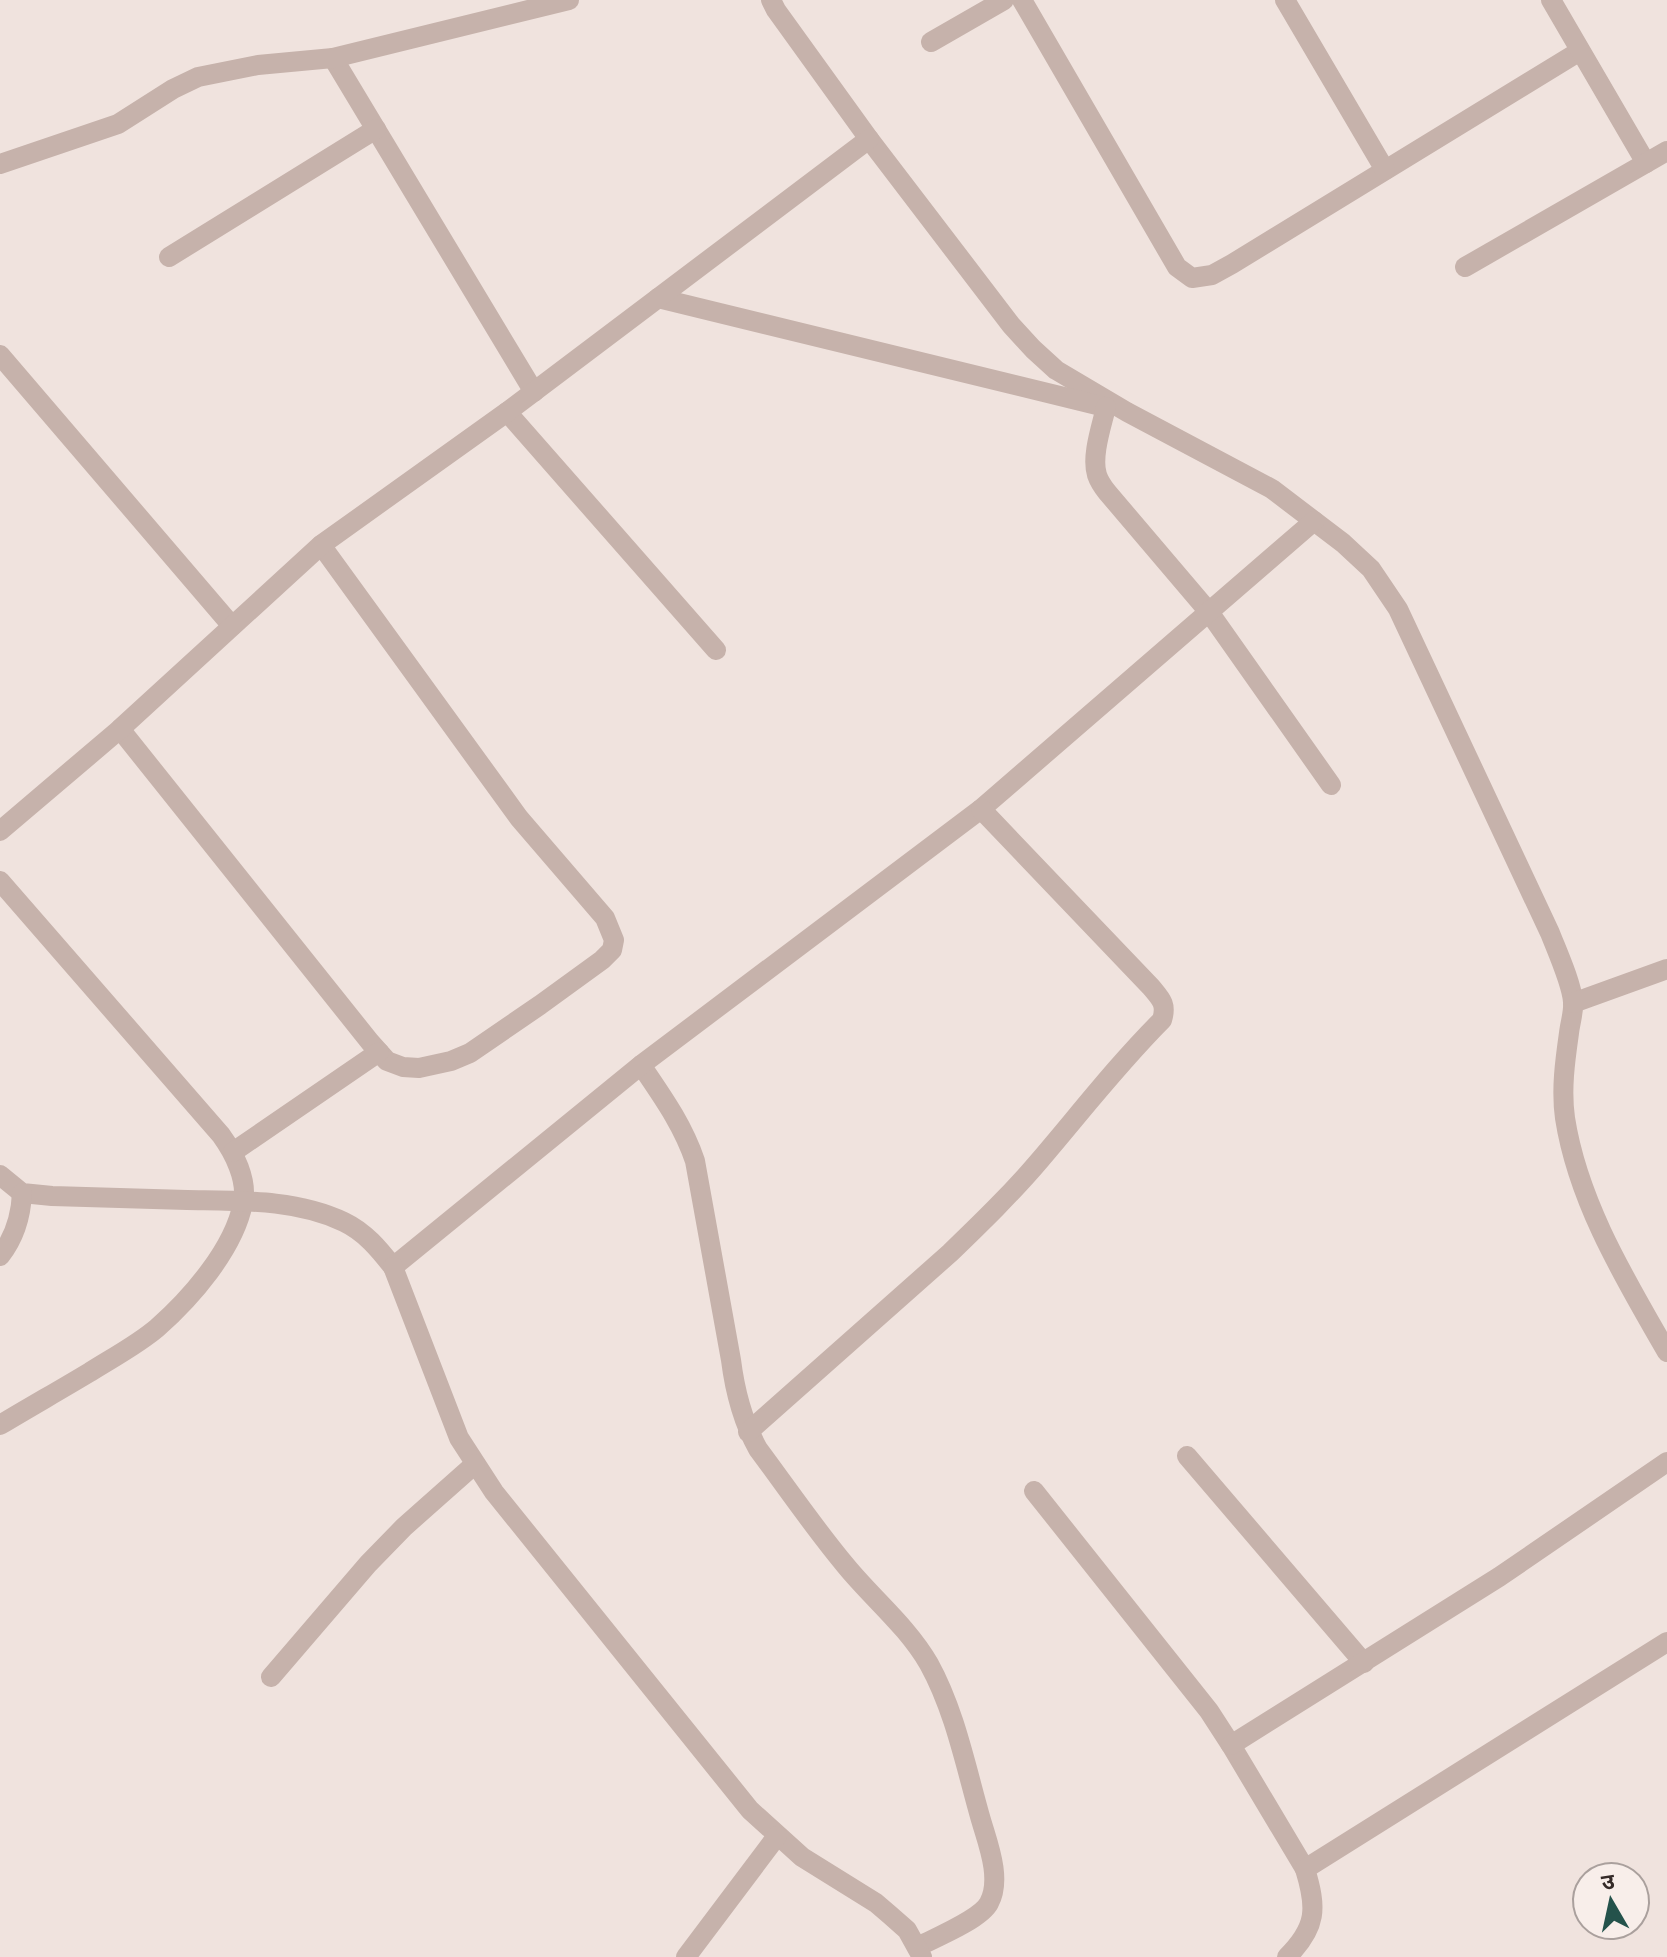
<svg xmlns="http://www.w3.org/2000/svg" width="1667" height="1957" font-family="'Space Grotesk','Noto Sans Devanagari',sans-serif">
<style>
.lines{fill:none;stroke-linecap:round;stroke-linejoin:round}
.minor{stroke:#c6b2ab;stroke-width:20}
</style>
<rect width="100%" height="100%" fill="#f0e3de"/>
<g class="lines">
<g class="minor">
<path d="M771,0l5,10 93,129 142,186 22,24 23,21 71,42 145,77 71,54 28,26 27,40 152,324c7,18 22,51 23,69 1,10 -3,21 -4,31 -4,28 -8,57 -4,85 13,84 60,161 102,234"/>
<path d="M1022,0l155,267 15,11 20,-3 20,-11 348,-213"/>
<path d="M1285,0l100,170"/>
<path d="M1551,0l95,163"/>
<path d="M931,42l73,-42"/>
<path d="M333,58l201,334"/>
<path d="M0,164l118,-40 55,-35 25,-12 60,-12 75,-7 236,-58"/>
<path d="M169,257l207,-128"/>
<path d="M1465,267l202,-116"/>
<path d="M658,298l447,109"/>
<path d="M0,355l232,271"/>
<path d="M1106,407c-4,18 -15,49 -9,68 2,6 6,12 10,17l102,120 122,173"/>
<path d="M507,412l209,238"/>
<path d="M120,729l250,313 17,19 16,6 16,1 32,-7 19,-8 70,-48 62,-45 10,-10 2,-10 -9,-22 -86,-100 -198,-273"/>
<path d="M0,831l120,-102 201,-184 186,-133 362,-273"/>
<path d="M0,881l221,254c13,18 27,45 22,68 -9,46 -52,95 -86,125 -20,17 -45,30 -67,44 -30,18 -60,35 -90,53"/>
<path d="M1573,1003l94,-34"/>
<path d="M641,1065c21,31 42,60 54,96l36,199c4,32 11,60 27,89 29,39 57,80 88,117 27,33 61,60 83,98 26,47 37,104 52,156 7,24 21,59 8,83 -8,16 -54,35 -72,44"/>
<path d="M233,1152l146,-100"/>
<path d="M0,1175l22,18 30,3c45,1 90,3 135,4 52,1 109,-1 157,22 21,10 35,27 49,45l248,-202 340,-256 333,-288"/>
<path d="M0,1256c15,-19 21,-40 22,-63"/>
<path d="M393,1267l66,171 35,54 256,318 52,47 74,46 14,12 17,15 15,27"/>
<path d="M748,1432l202,-179c31,-30 62,-60 90,-93 41,-48 78,-96 122,-140 5,-16 -1,-21 -11,-33l-170,-178"/>
<path d="M1187,1456l177,207"/>
<path d="M1034,1491l175,220 22,34 74,124"/>
<path d="M271,1677l97,-113 36,-37 71,-63"/>
<path d="M1231,1745l268,-168 168,-115"/>
<path d="M686,1957l91,-121"/>
<path d="M1287,1957c30,-30 30,-49 18,-88l362,-227"/>
</g>
</g>
<g transform="translate(1611 1901) rotate(351)"><circle r="38" fill="#f8eeea" stroke="#aaa09d" stroke-width="2"/>
<path d="M0-6L14 30L0 20L-14 30Z" fill="#24524b"/>
<text y="-12" font-size="22" font-weight="bold" text-anchor="middle" fill="#352b29">उ</text>
</g>
</svg>
